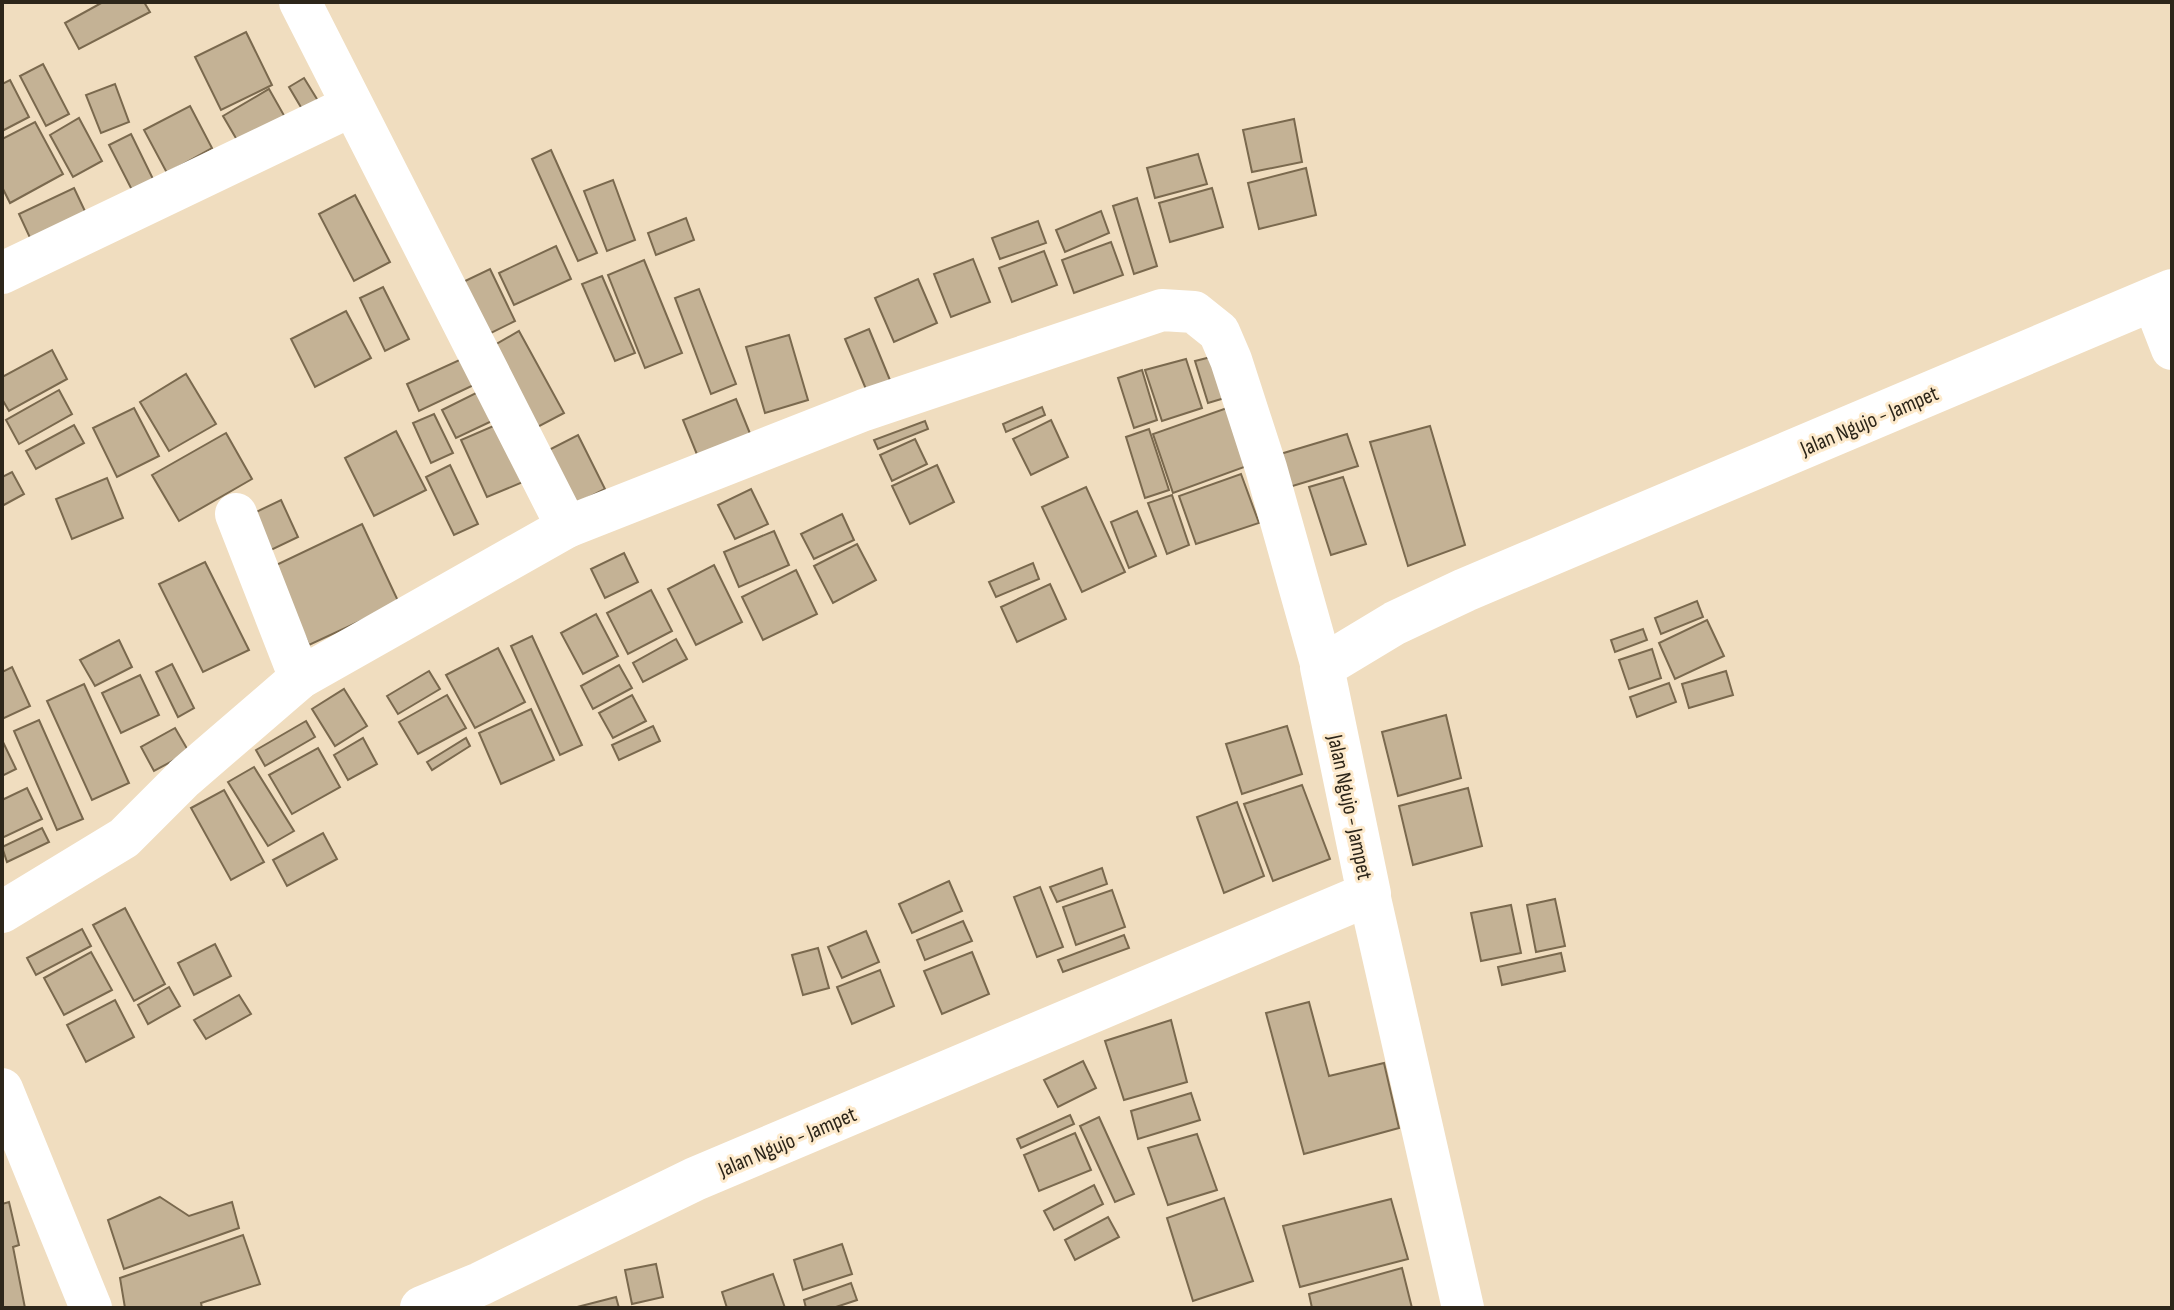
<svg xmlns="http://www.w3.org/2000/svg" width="2174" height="1310" font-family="'Sofia Sans Condensed',sans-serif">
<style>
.building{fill:#c4b295;stroke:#7a694e;stroke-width:2}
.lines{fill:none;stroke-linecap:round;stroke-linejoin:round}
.minor{stroke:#fff;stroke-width:42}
.tertiary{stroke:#fff;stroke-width:44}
.labels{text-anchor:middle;stroke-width:6;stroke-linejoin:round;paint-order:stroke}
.street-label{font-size:22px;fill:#2d261a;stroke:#fdeacc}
</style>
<rect width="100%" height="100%" fill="#f0ddbf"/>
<g class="building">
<path d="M103,2h41l6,10 -71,37 -14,-26z"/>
<path d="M246,32l26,53 -51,25 -26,-53z"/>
<path d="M43,64l26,50 -23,12 -26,-50z"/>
<path d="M304,78l16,26 -15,10 -16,-27z"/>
<path d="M10,80l19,37 -27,14v-47z"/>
<path d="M115,84l14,38 -28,11 -15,-38z"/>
<path d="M269,89l21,37 -46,26 -21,-36z"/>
<path d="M190,106l22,42 -45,25 -23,-43z"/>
<path d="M79,118l23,43 -29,16 -23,-42z"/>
<path d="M1294,119l8,43 -50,10 -9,-42z"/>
<path d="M35,122l28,52 -53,29 -8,-16v-48z"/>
<path d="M131,134l23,47 -21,11 -24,-47z"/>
<path d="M551,150l46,103 -19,8 -46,-102z"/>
<path d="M1198,154l9,30 -52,14 -8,-30z"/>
<path d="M1306,168l10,47 -57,14 -11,-46z"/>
<path d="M613,180l22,60 -28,11 -23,-60z"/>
<path d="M74,188l18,38 -55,27 -18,-39z"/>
<path d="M1212,188l11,39 -53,15 -11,-39z"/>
<path d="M355,195l35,67 -36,19 -35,-67z"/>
<path d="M1137,198l20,68 -23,8 -21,-68z"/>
<path d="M1101,211l8,22 -44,19 -9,-22z"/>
<path d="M686,218l8,22 -38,15 -8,-22z"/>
<path d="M1038,221l8,22 -46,16 -8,-21z"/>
<path d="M1111,242l12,33 -49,18 -12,-33z"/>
<path d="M556,246l15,33 -57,26 -15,-32z"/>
<path d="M1044,251l13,34 -45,17 -13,-34z"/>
<path d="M973,259l17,43 -39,15 -17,-43z"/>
<path d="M644,260l38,93 -37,15 -37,-93z"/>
<path d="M490,269l25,52 -26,13 -26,-52z"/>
<path d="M602,276l33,77 -20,8 -33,-77z"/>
<path d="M918,279l19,44 -43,19 -19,-44z"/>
<path d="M383,287l26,52 -24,12 -25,-53z"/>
<path d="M699,289l37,95 -25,10 -36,-96z"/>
<path d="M346,311l25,47 -56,29 -24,-48z"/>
<path d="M869,329l23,56 -24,9 -23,-55z"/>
<path d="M519,331l45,82 -34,18 -44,-81z"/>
<path d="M789,335l19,65 -43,13 -19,-66z"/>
<path d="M52,350l15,29 -58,32 -7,-12v-22z"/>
<path d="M1215,356l13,41 -20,6 -13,-42z"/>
<path d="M466,357l12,26 -59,28 -12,-27z"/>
<path d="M1186,359l16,49 -40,13 -17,-51z"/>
<path d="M1142,370l15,50 -23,8 -16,-50z"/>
<path d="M186,374l30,50 -47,27 -29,-49z"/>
<path d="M59,390l13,24 -53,30 -13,-24z"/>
<path d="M478,392l14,29 -36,17 -14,-28z"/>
<path d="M736,399l15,37 -53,21 -15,-37z"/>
<path d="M1042,407l3,8 -39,17 -3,-8z"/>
<path d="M134,408l25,48 -42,21 -24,-49z"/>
<path d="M1227,408l20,58 -74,27 -20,-59z"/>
<path d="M434,414l19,39 -22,10 -18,-40z"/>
<path d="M1051,420l17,37 -37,18 -18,-36z"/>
<path d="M925,421l3,8 -50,20 -4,-9z"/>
<path d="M498,424l25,58 -36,15 -26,-57z"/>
<path d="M74,425l10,18 -48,26 -10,-18z"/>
<path d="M1430,426l35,119 -57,21 -38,-124z"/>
<path d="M1149,429l20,61 -24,8 -19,-61z"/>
<path d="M396,431l30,59 -52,26 -29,-58z"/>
<path d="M226,433l26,46 -73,42 -27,-46z"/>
<path d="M1347,434l11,32 -72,22 -9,-33z"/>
<path d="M578,435l27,54 -35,18 -27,-54z"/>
<path d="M915,439l12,25 -35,17 -12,-26z"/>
<path d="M450,465l28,59 -24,11 -28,-58z"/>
<path d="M937,465l17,37 -44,22 -18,-38z"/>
<path d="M12,472l12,22 -22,12v-29z"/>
<path d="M1241,474l18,49 -63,21 -17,-48z"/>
<path d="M1343,477l23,67 -35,11 -22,-68z"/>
<path d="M107,478l16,40 -51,21 -16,-40z"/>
<path d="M1086,487l39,85 -43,20 -40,-85z"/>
<path d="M751,489l17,35 -33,15 -17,-34z"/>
<path d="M1172,495l17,50 -22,9 -19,-51z"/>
<path d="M281,500l17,37 -27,13 -17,-37z"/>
<path d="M1137,511l19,45 -27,12 -18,-46z"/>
<path d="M842,514l12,26 -40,19 -13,-25z"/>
<path d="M362,524l37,79 -90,42 -37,-78z"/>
<path d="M774,531l15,34 -50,22 -15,-35z"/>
<path d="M857,544l19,36 -43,23 -19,-37z"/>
<path d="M624,553l14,29 -33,16 -14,-29z"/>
<path d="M205,562l44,88 -46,22 -44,-88z"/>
<path d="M1033,563l6,16 -43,18 -7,-15z"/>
<path d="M714,565l28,57 -46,23 -28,-56z"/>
<path d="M796,570l21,44 -54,26 -21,-43z"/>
<path d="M1050,584l16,35 -49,23 -16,-35z"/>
<path d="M651,590l21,41 -44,23 -21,-41z"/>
<path d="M1697,601l6,16 -42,17 -6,-16z"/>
<path d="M596,614l22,42 -35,18 -22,-41z"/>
<path d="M1707,620l17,36 -49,23 -16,-36z"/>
<path d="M1643,629l4,11 -32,12 -4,-12z"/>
<path d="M532,636l50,109 -22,10 -49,-109z"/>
<path d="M676,639l11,20 -44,23 -10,-19z"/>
<path d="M119,640l13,27 -37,19 -15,-26z"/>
<path d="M498,648l27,54 -50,26 -29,-53z"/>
<path d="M1652,649l9,29 -32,11 -10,-29z"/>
<path d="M172,664l22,44 -16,9 -22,-45z"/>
<path d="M619,665l13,23 -39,21 -12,-23z"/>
<path d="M12,667l18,39 -28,13v-47z"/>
<path d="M429,671l11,18 -42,25 -11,-18z"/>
<path d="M1726,671l7,24 -44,13 -7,-24z"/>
<path d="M140,675l19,40 -38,18 -19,-40z"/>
<path d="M1669,683l7,19 -39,15 -7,-20z"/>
<path d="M84,684l45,99 -37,17 -45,-99z"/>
<path d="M344,689l23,37 -32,20 -23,-37z"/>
<path d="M447,695l19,33 -48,26 -19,-32z"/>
<path d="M632,695l14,26 -33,17 -14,-25z"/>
<path d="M531,709l23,51 -53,24 -22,-51z"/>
<path d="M1446,715l15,63 -63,18 -16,-64z"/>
<path d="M39,720l44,99 -26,11 -43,-99z"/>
<path d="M306,721l9,16 -50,29 -9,-16z"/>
<path d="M653,726l7,15 -41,19 -7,-15z"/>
<path d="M1287,726l15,48 -60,20 -16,-50z"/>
<path d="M175,728l14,24 -35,19 -13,-24z"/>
<path d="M363,738l14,26 -29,16 -14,-25z"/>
<path d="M466,738l4,8 -38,24 -5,-8z"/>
<path d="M2,740l14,29 -14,7z"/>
<path d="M318,748l22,39 -48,27 -23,-39z"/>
<path d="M254,767l40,64 -26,15 -40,-64z"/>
<path d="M1302,785l28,74 -57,22 -29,-77z"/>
<path d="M27,788l15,31 -40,19v-38z"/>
<path d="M1468,788l14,58 -69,19 -14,-59z"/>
<path d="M224,790l40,72 -33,18 -40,-72z"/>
<path d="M1237,802l27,74 -40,17 -27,-76z"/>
<path d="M42,828l7,14 -42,20 -5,-15z"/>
<path d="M323,833l14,26 -50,27 -14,-26z"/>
<path d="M1102,868l5,16 -50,18 -7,-15z"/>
<path d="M949,881l13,30 -50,22 -13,-29z"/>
<path d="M1040,887l23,60 -26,10 -23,-60z"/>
<path d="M1112,890l13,37 -49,18 -13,-38z"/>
<path d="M1555,899l10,47 -29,6 -9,-47z"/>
<path d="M1511,905l10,48 -40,8 -10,-48z"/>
<path d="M125,908l40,76 -31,17 -41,-76z"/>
<path d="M963,921l9,20 -47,19 -8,-20z"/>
<path d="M82,929l9,17 -55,29 -9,-17z"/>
<path d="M866,931l13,31 -37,16 -14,-31z"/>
<path d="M1124,935l5,13 -66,24 -5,-12z"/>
<path d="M215,944l16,32 -37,19 -16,-32z"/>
<path d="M818,948l11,40 -26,7 -11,-40z"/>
<path d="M91,952l21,38 -48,25 -20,-37z"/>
<path d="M972,952l17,42 -47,20 -18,-43z"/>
<path d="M1561,953l4,18 -63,14 -4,-18z"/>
<path d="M880,970l14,36 -42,18 -15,-37z"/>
<path d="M169,987l11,19 -32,18 -10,-19z"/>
<path d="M239,995l12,19 -45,25 -12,-19z"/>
<path d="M115,1000l19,37 -48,25 -19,-37z"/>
<path d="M1309,1002l20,74 55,-13 15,65 -95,26 -38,-141z"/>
<path d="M1171,1020l16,62 -63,18 -19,-59z"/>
<path d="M1083,1061l13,27 -38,19 -14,-27z"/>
<path d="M1191,1093l9,27 -62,19 -7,-28z"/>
<path d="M1070,1115l4,9 -53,24 -4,-9z"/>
<path d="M1099,1117l35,77 -19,8 -35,-76z"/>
<path d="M1075,1133l16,37 -52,21 -15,-36z"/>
<path d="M1197,1134l20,56 -49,15 -20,-57z"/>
<path d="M1094,1185l9,19 -49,26 -10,-19z"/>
<path d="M160,1197l29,19 43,-14 7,26 -115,41 -16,-49z"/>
<path d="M1224,1198l29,83 -60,20 -26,-83z"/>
<path d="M1391,1199l17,60 -108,28 -17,-61z"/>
<path d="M9,1202l10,43 -6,2 12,61h-23v-104z"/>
<path d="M1108,1217l11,20 -44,23 -10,-20z"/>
<path d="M243,1235l17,49 -59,19 1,5h-77l-5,-30z"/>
<path d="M842,1244l10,30 -49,16 -9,-30z"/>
<path d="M656,1264l7,33 -31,7 -7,-34z"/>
<path d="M1402,1268l10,40h-100l-3,-14z"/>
<path d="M773,1274l12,34h-58l-5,-16z"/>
<path d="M851,1283l6,17 -24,8h-27l-2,-8z"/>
<path d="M616,1297l3,11h-42v-1z"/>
</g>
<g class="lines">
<g class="minor">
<path d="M300,2l267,525"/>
<path d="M2,273l349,-167"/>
<path d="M2153,300l19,49"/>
<path d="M236,514l64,164"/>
<path d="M1369,894l94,414"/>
<path d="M2,912l122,-74 60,-60 116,-100 267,-151 297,-117 298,-100 32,2 25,20 12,28 35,108 56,199"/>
<path d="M2,1089l89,219"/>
</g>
<path class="tertiary" d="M422,1308l58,-24 215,-105 674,-285 -47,-227 73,-44 70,-33 707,-299"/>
</g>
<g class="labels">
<g class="street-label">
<text transform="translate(1869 420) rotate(-23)" y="8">Jalan Ngujo - Jampet</text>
<text transform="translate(1351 807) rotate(78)" y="8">Jalan Ngujo - Jampet</text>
<text transform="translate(787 1141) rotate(-23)" y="8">Jalan Ngujo - Jampet</text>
</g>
</g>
<rect width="2174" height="1310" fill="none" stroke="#2d261a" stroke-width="8"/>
</svg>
